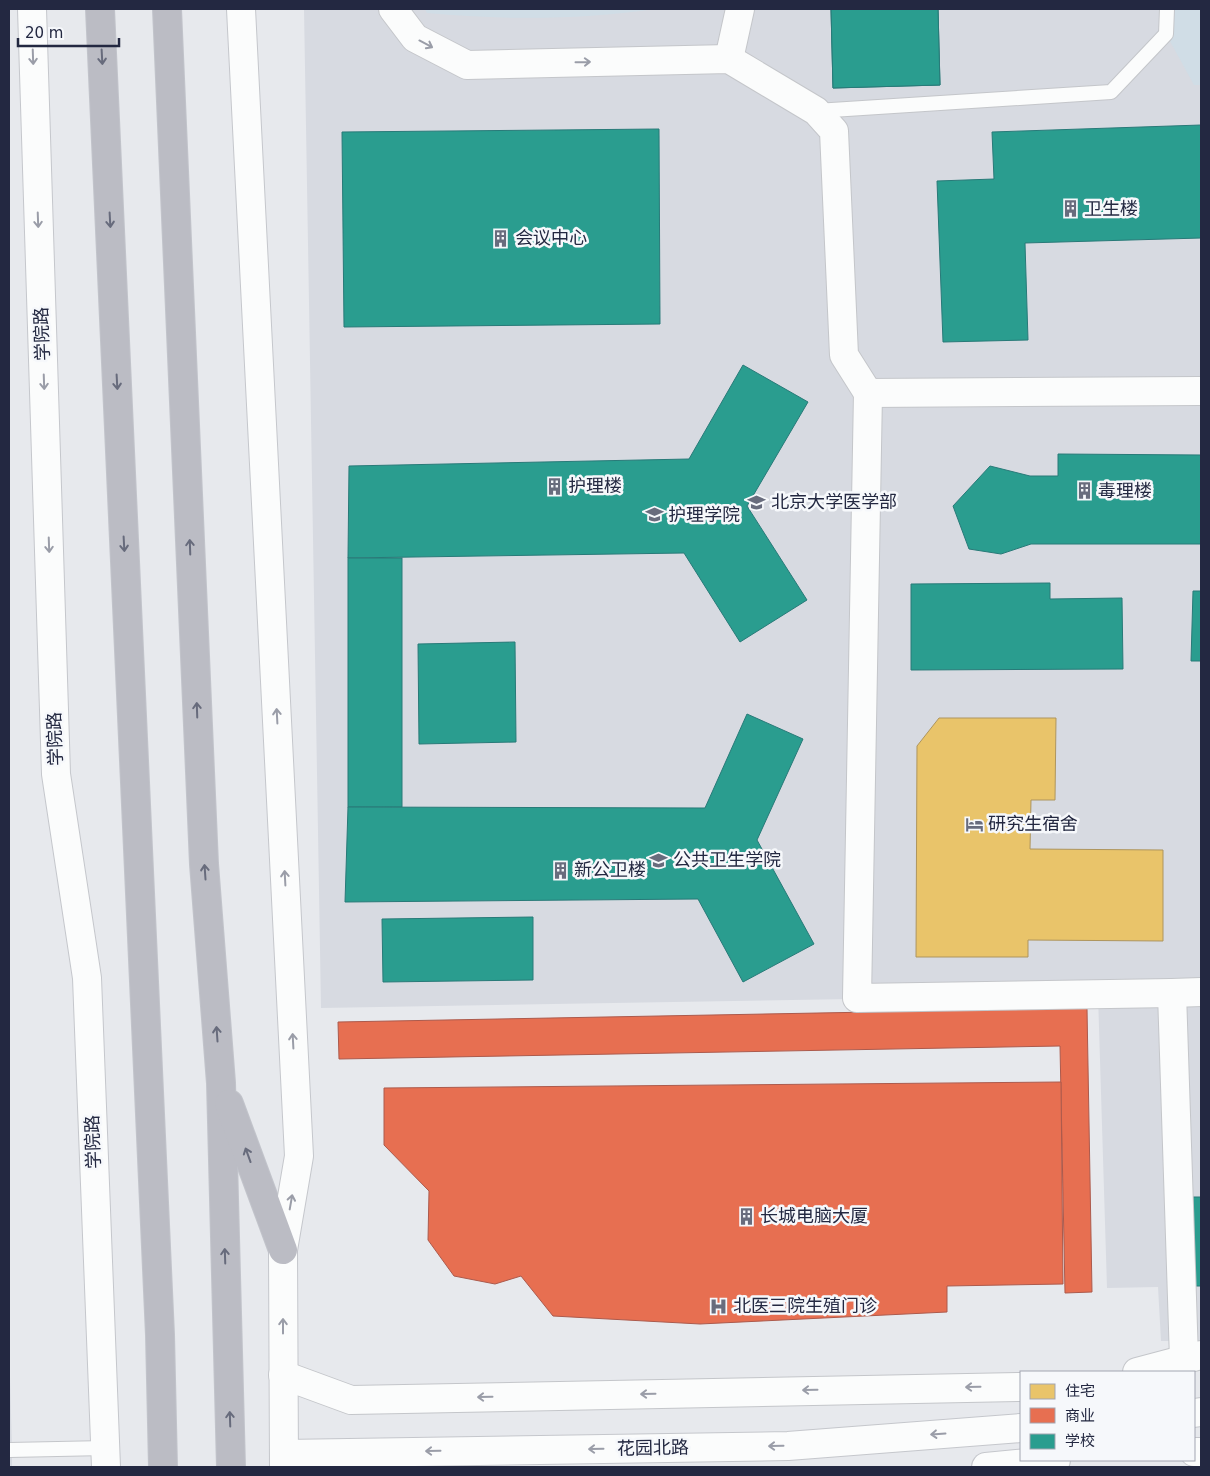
<svg xmlns="http://www.w3.org/2000/svg" width="1210" height="1476" font-family="'DejaVu Sans','Noto Sans SC',sans-serif">
<style>
.built{fill:#d7dae1}
.green{fill:#d0dde6}
.homes{fill:#e9c46a;stroke:#ae955e}
.shops{fill:#e76f51;stroke:#ac5a4c}
.schools{fill:#2a9d8f;stroke:#287a78}
.lines{fill:none;stroke-linecap:round;stroke-linejoin:round}
.lane-casing{stroke:#c4c6ca;stroke-width:16}
.street-casing{stroke:#c4c6ca;stroke-width:30}
.secondary-casing{stroke:#c5c7cc;stroke-width:30}
.highway-casing{stroke:#c2c4cb;stroke-width:30}
.lane{stroke:#fbfcfc;stroke-width:14}
.street{stroke:#fbfcfc;stroke-width:28}
.secondary{stroke:#fbfcfc;stroke-width:28}
.highway{stroke:#bbbcc4;stroke-width:28}
.oneway{stroke:#9a9da8}
.oneway2{stroke:#676b7c}
.labels{text-anchor:middle;stroke-width:5;stroke-linejoin:round;paint-order:stroke}
.poi-label{font-size:18px;fill:#232841;stroke:#f6f8fb;text-anchor:start}
.street-label{font-size:18px;fill:#232841;stroke:#f6f8fb}
</style>
<rect width="100%" height="100%" fill="#e7e9ed"/>
<g class="built">
<path d="M304,9h897v1332h-40l-3,-54 -51,1 -9,-293 -777,13z"/>
<path d="M9,1341l3,109v17h-3z"/>
</g>
<g class="green">
<path d="M425,9h229c-75,11 -151,11 -227,4z"/>
<path d="M1165,9h36v76h-7l-28,-51z"/>
</g>
<path class="homes" d="M939,718h117l-1,82h-24l-1,49 133,1v91l-135,-1v17h-112l1,-211z"/>
<g class="shops">
<path d="M1087,1008l5,284 -27,1 -5,-247 -721,13 -1,-37z"/>
<path d="M1061,1082l2,202 -116,2v26l-247,12 -147,-8 -32,-40 -26,8 -41,-8 -26,-36 1,-49 -45,-46v-57z"/>
</g>
<g class="schools">
<path d="M831,9h107l2,76 -107,3z"/>
<path d="M831,9h107l2,76 -107,3z"/>
<path d="M1201,125v113l-176,5 3,97 -85,2 -6,-161 57,-2 -2,-47z"/>
<path d="M659,129l1,195 -316,3 -2,-195z"/>
<path d="M743,365l65,37 -61,104 60,94 -67,42 -56,-89 -336,5 1,-92 340,-7z"/>
<path d="M1058,454l143,1v89h-170l-30,10 -32,-5 -16,-43 37,-40 40,10h28z"/>
<rect x="348" y="558" width="54" height="249"/>
<path d="M1050,583v16l72,-1 1,71 -212,1v-86z"/>
<path d="M1193,591h8v70h-10z"/>
<path d="M515,642l1,100 -97,2 -1,-100z"/>
<path d="M747,714l56,25 -46,101 57,104 -71,38 -45,-83 -353,3 3,-95 357,1z"/>
<path d="M533,917v63l-150,2 -1,-63z"/>
<path d="M1190,1197h11v89h-10z"/>
</g>
<g class="lines">
<defs>
<g id="lane">
<path d="M816,111l295,-19 55,-58 1,-25"/>
<path d="M9,1450l97,-2"/>
</g>
<g id="street">
<path d="M393,9l22,29 52,27 262,-6 87,52 18,20 10,224 24,38 333,-2"/>
<path d="M729,59l11,-50"/>
<path d="M868,393l-11,605 315,-5 12,366"/>
<path d="M1172,993l29,-1"/>
<path d="M1137,1372l64,-17"/>
<path d="M283,1375l68,25 670,-13"/>
</g>
<g id="secondary">
<path d="M32,9l24,765 31,204 19,489"/>
<path d="M241,9l58,1147 -16,94 1,217"/>
<path d="M1194,1413l7,-1"/>
<path d="M1194,1452h7"/>
<path d="M284,1454l504,-8 233,-18"/>
<path d="M986,1467l70,-7"/>
</g>
<g id="highway">
<path d="M100,9l60,1326 3,132"/>
<path d="M167,9l37,855 17,219 10,384"/>
<path d="M229,1104l54,146"/>
</g>
</defs>
<use href="#lane" class="lane-casing"/>
<use href="#street" class="street-casing"/>
<use href="#secondary" class="secondary-casing"/>
<use href="#highway" class="highway-casing"/>
<use href="#lane" class="lane"/>
<use href="#street" class="street"/>
<use href="#secondary" class="secondary"/>
<use href="#highway" class="highway"/>
</g>
<defs><path id="oneway-shaft" d="M-6 0H5M1.5-3L5.5 0L1.5 3" fill="none" stroke-width="1.6" stroke-linecap="round" stroke-linejoin="round" transform="scale(1.25)"/></defs>
<g class="oneway">
<use href="#oneway-shaft" transform="translate(426 44) rotate(28)"/>
<use href="#oneway-shaft" transform="translate(33 57) rotate(88)"/>
<use href="#oneway-shaft" transform="translate(583 62) rotate(-1)"/>
<use href="#oneway-shaft" transform="translate(38 220) rotate(88)"/>
<use href="#oneway-shaft" transform="translate(44 382) rotate(88)"/>
<use href="#oneway-shaft" transform="translate(49 545) rotate(88)"/>
<use href="#oneway-shaft" transform="translate(277 716) rotate(-93)"/>
<use href="#oneway-shaft" transform="translate(285 878) rotate(-93)"/>
<use href="#oneway-shaft" transform="translate(293 1041) rotate(-93)"/>
<use href="#oneway-shaft" transform="translate(291 1202) rotate(-80)"/>
<use href="#oneway-shaft" transform="translate(283 1326) rotate(-90)"/>
<use href="#oneway-shaft" transform="translate(973 1387) rotate(179)"/>
<use href="#oneway-shaft" transform="translate(810 1390) rotate(179)"/>
<use href="#oneway-shaft" transform="translate(648 1394) rotate(179)"/>
<use href="#oneway-shaft" transform="translate(485 1397) rotate(179)"/>
<use href="#oneway-shaft" transform="translate(938 1434) rotate(176)"/>
<use href="#oneway-shaft" transform="translate(776 1446) rotate(179)"/>
<use href="#oneway-shaft" transform="translate(596 1449) rotate(179)"/>
<use href="#oneway-shaft" transform="translate(433 1451) rotate(179)"/>
</g>
<g class="oneway2">
<use href="#oneway-shaft" transform="translate(102 57) rotate(87)"/>
<use href="#oneway-shaft" transform="translate(110 220) rotate(87)"/>
<use href="#oneway-shaft" transform="translate(117 382) rotate(87)"/>
<use href="#oneway-shaft" transform="translate(124 544) rotate(87)"/>
<use href="#oneway-shaft" transform="translate(190 547) rotate(-92)"/>
<use href="#oneway-shaft" transform="translate(197 710) rotate(-92)"/>
<use href="#oneway-shaft" transform="translate(205 872) rotate(-94)"/>
<use href="#oneway-shaft" transform="translate(217 1034) rotate(-94)"/>
<use href="#oneway-shaft" transform="translate(248 1155) rotate(-110)"/>
<use href="#oneway-shaft" transform="translate(225 1256) rotate(-92)"/>
<use href="#oneway-shaft" transform="translate(230 1419) rotate(-92)"/>
</g>
<defs>
<symbol id="building-bare" viewBox="-9 -9 18 18"><path d="M-4-6H4V6H1V3H-1V6H-4ZM-2.5-4.3h1.7v1.8h-1.7ZM.8-4.3h1.7v1.8H.8ZM-2.5-1h1.7V.8h-1.7ZM.8-1h1.7V.8H.8Z" fill="#686c7d" stroke="#f6f8fb" stroke-width="2.5" paint-order="stroke"/></symbol>
<symbol id="university-bare" viewBox="-9 -9 18 18"><path d="M0-5L7-2L0 1L-7-2ZM-4 1L0 2.5L4 1V4Q0 6-4 4Z" fill="#686c7d" stroke="#f6f8fb" stroke-width="2.5" paint-order="stroke"/></symbol>
<symbol id="hotel-bare" viewBox="-9 -9 18 18"><path d="M-6-4.5h1.5V1H6V5H4.5V3h-9V5H-6ZM-4 0a1.8 1.8 0 1 1 3.6 0ZM.5 0V-2.5h3Q6-2.5 6 0Z" fill="#686c7d" stroke="#f6f8fb" stroke-width="2.5" paint-order="stroke"/></symbol>
<symbol id="hospital-bare" viewBox="-9 -9 18 18"><path d="M-5-5h3v3.5h4V-5h3V5h-3V1.5h-4V5h-3Z" fill="#686c7d" stroke="#f6f8fb" stroke-width="2.5" paint-order="stroke"/></symbol>
</defs>
<g fill-rule="evenodd">
<use href="#building-bare" x="1058" y="196" width="25" height="25"/>
<use href="#building-bare" x="488" y="226" width="25" height="25"/>
<use href="#building-bare" x="542" y="474" width="25" height="25"/>
<use href="#building-bare" x="1072" y="478" width="25" height="25"/>
<use href="#university-bare" x="744" y="490" width="25" height="25"/>
<use href="#university-bare" x="642" y="502" width="25" height="25"/>
<use href="#hotel-bare" x="962" y="812" width="25" height="25"/>
<use href="#university-bare" x="646" y="848" width="25" height="25"/>
<use href="#building-bare" x="548" y="858" width="25" height="25"/>
<use href="#building-bare" x="734" y="1204" width="25" height="25"/>
<use href="#hospital-bare" x="706" y="1294" width="25" height="25"/>
</g>
<g class="labels">
<g class="poi-label">
<text x="1084" y="215">卫生楼</text>
<text x="515" y="244">会议中心</text>
<text x="568" y="492">护理楼</text>
<text x="1098" y="497">毒理楼</text>
<text x="771" y="508">北京大学医学部</text>
<text x="668" y="521">护理学院</text>
<text x="988" y="830">研究生宿舍</text>
<text x="673" y="866">公共卫生学院</text>
<text x="574" y="876">新公卫楼</text>
<text x="760" y="1222">长城电脑大厦</text>
<text x="733" y="1312">北医三院生殖门诊</text>
</g>
<g class="street-label">
<text transform="translate(42 334) rotate(-92)" y="6">学院路</text>
<text transform="translate(55 739) rotate(-92)" y="6">学院路</text>
<text transform="translate(93 1142) rotate(-92)" y="6">学院路</text>
<text transform="translate(653 1448) rotate(-1)" y="6">花园北路</text>
</g>
</g>
<rect width="1210" height="1476" fill="none" stroke="#232841" stroke-width="20"/>
<rect x="1020" y="1371" width="175" height="90" fill="#f6f8fb" stroke="#a2a5b1"/>
<rect x="1030" y="1384" width="25" height="15" fill="#e9c46a" stroke="#a2a5b1"/>
<text x="1065" y="1396" font-size="15" fill="#232841">住宅</text>
<rect x="1030" y="1408" width="25" height="15" fill="#e76f51" stroke="#a2a5b1"/>
<text x="1065" y="1421" font-size="15" fill="#232841">商业</text>
<rect x="1030" y="1434" width="25" height="15" fill="#2a9d8f" stroke="#a2a5b1"/>
<text x="1065" y="1446" font-size="15" fill="#232841">学校</text>
<path d="M18 38v8h101v-8" fill="none" stroke="#232841" stroke-width="2.5"/>
<text x="25" y="38" font-size="15" fill="#232841" stroke="#f6f8fb" stroke-width="4" paint-order="stroke">20 m</text>
</svg>
